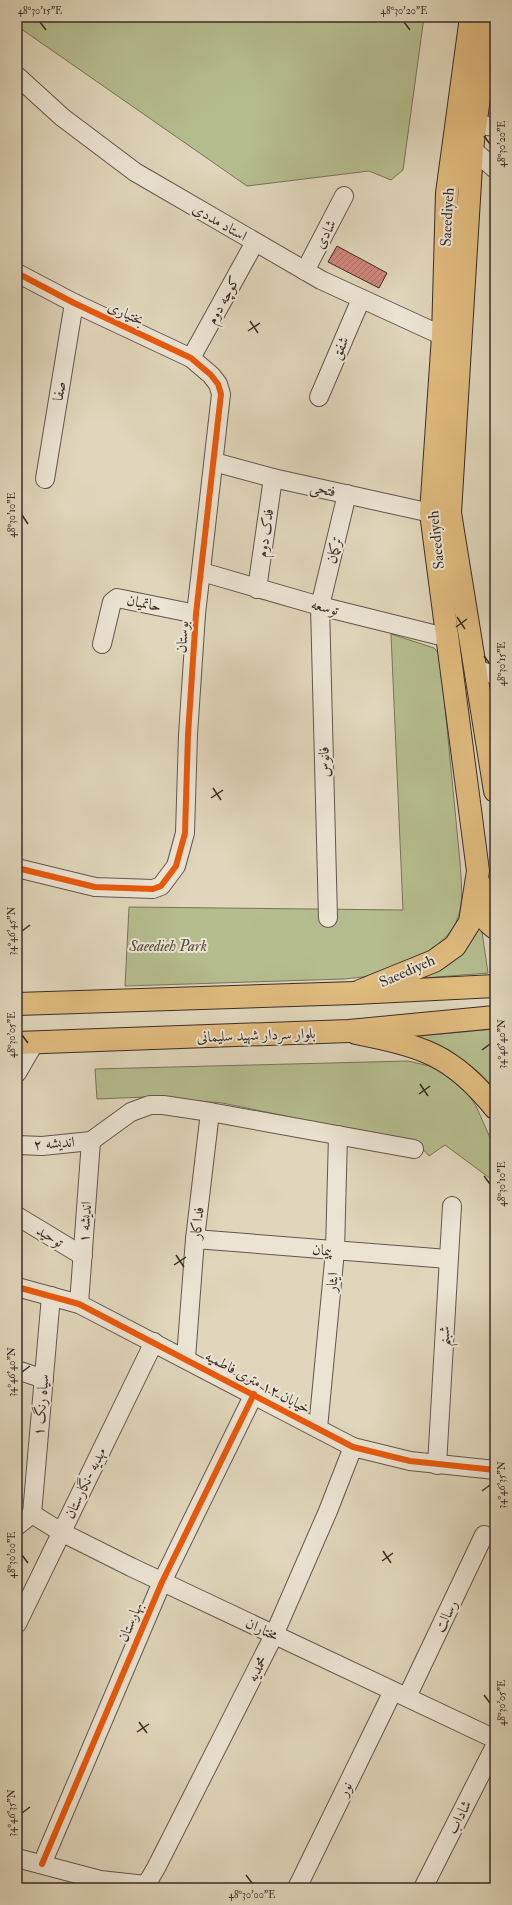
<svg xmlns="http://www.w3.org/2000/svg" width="512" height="1905" font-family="'IM FELL Double Pica',Amiri,serif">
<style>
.green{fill:#b5bd8e;stroke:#78745a}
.building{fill:url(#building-hatch);stroke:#3a2c27}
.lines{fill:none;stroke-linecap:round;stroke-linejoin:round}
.minor-casing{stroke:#64564c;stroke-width:20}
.major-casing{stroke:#3a2c27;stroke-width:24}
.highway-casing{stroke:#3a2c27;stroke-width:24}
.minor{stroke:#ebe4d3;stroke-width:18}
.major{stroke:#e0bb7e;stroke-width:22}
.highway{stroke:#e0bb7e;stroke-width:22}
.cycleway-casing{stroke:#ebe4d3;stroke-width:8}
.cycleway{stroke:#e8590c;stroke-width:6}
.ticks{fill:none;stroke:#3a2c27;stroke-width:1.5}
.labels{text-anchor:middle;stroke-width:4;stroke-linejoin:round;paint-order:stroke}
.street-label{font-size:15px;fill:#3a2c27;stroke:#ebe4d3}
.park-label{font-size:15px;font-style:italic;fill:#53493c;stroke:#ebe4d3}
.neatline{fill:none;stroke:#3a2c27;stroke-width:1.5}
.ticks-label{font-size:10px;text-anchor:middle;fill:#3a2c27}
</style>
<defs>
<pattern id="building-hatch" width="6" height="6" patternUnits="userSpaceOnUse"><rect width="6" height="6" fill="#d1867b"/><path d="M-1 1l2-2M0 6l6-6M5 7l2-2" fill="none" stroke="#ab6e65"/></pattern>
</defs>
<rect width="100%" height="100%" fill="#e0d6bb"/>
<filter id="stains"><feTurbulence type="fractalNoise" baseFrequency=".005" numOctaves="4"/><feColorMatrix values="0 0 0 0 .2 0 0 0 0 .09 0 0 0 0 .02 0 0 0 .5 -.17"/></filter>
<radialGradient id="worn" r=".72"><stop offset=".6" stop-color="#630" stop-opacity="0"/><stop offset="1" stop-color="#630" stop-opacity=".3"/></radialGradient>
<g class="green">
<path d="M18,17h406l-21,153 -12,10 -22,-9 -122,15 -230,-160z"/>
<path d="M391,634l43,14 6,7 20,207c1,17 4,39 -2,55 -9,30 -55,50 -83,58 -10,2 -21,3 -31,4l-219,7 4,-79 274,3z"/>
<path d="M480,918l8,55 -77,6c33,-17 59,-21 69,-61z"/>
<path d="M495,1029v62c-21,-31 -53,-42 -87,-54z"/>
<path d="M408,1061l26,6 17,9 14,14 11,16 19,43v33l-50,-37 -16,11 -11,-13 -196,-40 -75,-6 -50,2 -2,-30z"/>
</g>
<path class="building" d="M337,246l50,27 -8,15 -51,-26z"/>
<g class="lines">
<defs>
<g id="minor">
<path d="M17,76l45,41 73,55 186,108 122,56"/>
<path d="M475,124l20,3"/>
<path d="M472,149l23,20"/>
<path d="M305,271l39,-75"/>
<path d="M17,273l57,30 117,55 20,17 7,9 3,10 -25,220 -8,121 -3,98 -9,33 -15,20 -8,3 -58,-2 -78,-19"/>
<path d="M191,358l64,-116"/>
<path d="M319,397l42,-98"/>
<path d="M214,462l59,16 158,35"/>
<path d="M45,479l29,-176"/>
<path d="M202,572l118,34 129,32"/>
<path d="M257,589l16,-111"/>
<path d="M102,644l10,-42 5,-4 79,16"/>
<path d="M475,669l20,6"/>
<path d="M328,918l-8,-312 27,-112"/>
<path d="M17,1073l18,-31"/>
<path d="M17,1145l25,1 49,-5 40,-29 19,-7h13l47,7 204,37"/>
<path d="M17,1216l66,40"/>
<path d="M195,1239l253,20"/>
<path d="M17,1287l62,17 274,143 57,14 85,9"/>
<path d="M79,1304l12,-163"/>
<path d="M186,1358l9,-119 15,-127"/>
<path d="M17,1370l27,9"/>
<path d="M318,1428l17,-177 3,-116"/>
<path d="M437,1465l15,-259"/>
<path d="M32,1514l29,18 70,35 364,172"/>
<path d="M32,1514l19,-218"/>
<path d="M17,1526l15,-12"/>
<path d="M17,1624l137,-282"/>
<path d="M407,1697l77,-162"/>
<path d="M17,1858l83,22 46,5"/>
<path d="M42,1864l120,-282 92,-188"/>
<path d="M146,1885l10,-17 118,-233 54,-124 25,-64"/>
<path d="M297,1888l96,-197"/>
<path d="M423,1888l72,-142"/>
</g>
<g id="major">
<path d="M490,17l-18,132 -22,364 45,278"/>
<path d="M481,886l7,33 1,4 6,5"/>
<path d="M360,991l74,-30 21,-15 15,-24 8,-51 -47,-358 12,-177 4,-143 24,-176"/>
<path d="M356,1033c65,13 96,21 139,75"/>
</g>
<g id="highway">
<path d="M17,1004l338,-11 140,-7"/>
<path d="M17,1043l332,-12 146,-14"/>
</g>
</defs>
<use href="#minor" class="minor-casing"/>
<use href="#major" class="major-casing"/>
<use href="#highway" class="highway-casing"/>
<use href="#minor" class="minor"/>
<use href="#major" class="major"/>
<use href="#highway" class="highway"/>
<defs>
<g id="cycleway">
<path d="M17,273l57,30 117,55 20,17 7,9 3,10 -25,220 -8,121 -3,98 -9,33 -15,20 -8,3 -58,-2 -78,-19"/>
<path d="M17,1287l62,17 274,143 57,14 85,9"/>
<path d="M42,1864l120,-282 92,-188"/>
</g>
</defs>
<use href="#cycleway" class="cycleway-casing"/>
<use href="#cycleway" class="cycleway"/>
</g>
<path class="ticks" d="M40,22l6,8M404,22l6,8M484,136l6,8M250,321l8,12M248,331l12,-8M22,515l6,9M457,617l8,12M456,627l11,-8M484,656l6,8M213,788l8,12M211,798l12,-8M22,931l8,-6M22,1035l6,8M482,1050l8,-6M420,1084l8,12M419,1094l11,-8M484,1176l6,8M176,1255l8,12M174,1265l12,-8M22,1372l8,-6M482,1491l8,-6M383,1551l8,12M22,1555l6,8M382,1561l11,-8M484,1695l6,8M139,1722l8,11M137,1732l12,-8M22,1813l8,-6M246,1875l6,8"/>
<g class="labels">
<g class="street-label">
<text transform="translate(447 217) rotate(-87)" y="5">Saeediyeh</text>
<text transform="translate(220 222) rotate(30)" y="5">استاد مددی</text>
<text transform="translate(325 234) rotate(-63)" y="5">شادی</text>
<text transform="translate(223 300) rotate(-61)" y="5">کوچه دوم</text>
<text transform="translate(126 313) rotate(25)" y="5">بختیاری</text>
<text transform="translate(340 348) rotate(-67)" y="5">شفق</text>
<text transform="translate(59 391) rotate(-81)" y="5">صفا</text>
<text transform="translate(323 489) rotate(12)" y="5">فتحی</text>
<text transform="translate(265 533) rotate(-82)" y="5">فدک دوم</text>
<text transform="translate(436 540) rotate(-96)" y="5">Saeediyeh</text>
<text transform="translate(334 550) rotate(-77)" y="5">ترکمان</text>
<text transform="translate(144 603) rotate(11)" y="5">حاتمیان</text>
<text transform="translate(325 607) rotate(14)" y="5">توسعه</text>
<text transform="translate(182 637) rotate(-86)" y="5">بوستان</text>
<text transform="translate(324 762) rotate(-91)" y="5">فانوس</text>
<text transform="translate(407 971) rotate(-24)" y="5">Saeediyeh</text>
<text transform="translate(256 1035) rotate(-2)" y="5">بلوار سردار شهید سلیمانی</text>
<text transform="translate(54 1143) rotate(-4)" y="5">اندیشه ۲</text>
<text transform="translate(85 1222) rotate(-86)" y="5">اندیشه ۱</text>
<text transform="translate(197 1223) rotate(-84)" y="5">فداکار</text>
<text transform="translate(50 1236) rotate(31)" y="5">توحید</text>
<text transform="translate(322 1250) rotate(5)" y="5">پیمان</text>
<text transform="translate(332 1282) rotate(-85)" y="5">ایثار</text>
<text transform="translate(444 1336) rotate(-87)" y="5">شبنم</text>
<text transform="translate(258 1382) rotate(28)" y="5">خیابان ۱۲ متری فاطمیه</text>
<text transform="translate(41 1405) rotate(-85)" y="5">سیاه رنگ ۱</text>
<text transform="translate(85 1483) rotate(-64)" y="5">مهدیه -نگارستان</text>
<text transform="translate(446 1616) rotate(-64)" y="5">رسالت</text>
<text transform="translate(130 1622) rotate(-67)" y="5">بهارستان</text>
<text transform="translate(262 1629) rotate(25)" y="5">مختاران</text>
<text transform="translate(257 1669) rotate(-63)" y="5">محمدیه</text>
<text transform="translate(345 1789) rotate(-64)" y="5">نور</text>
<text transform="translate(459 1817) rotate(-63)" y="5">شاداب</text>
</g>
<g class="park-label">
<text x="168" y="951">Saeedieh Park</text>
</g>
</g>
<rect width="512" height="1905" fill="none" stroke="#e0d6bb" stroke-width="44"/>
<rect x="22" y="22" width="468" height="1861" class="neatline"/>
<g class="ticks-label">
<text x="40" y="14">48°30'15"E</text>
<text x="404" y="14">48°30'20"E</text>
<text transform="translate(501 144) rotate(-90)" y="4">48°30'20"E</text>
<text transform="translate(11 515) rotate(-90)" y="4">48°30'10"E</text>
<text transform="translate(501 664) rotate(-90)" y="4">48°30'15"E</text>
<text transform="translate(11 931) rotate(-90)" y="4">34°46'45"N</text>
<text transform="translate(11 1035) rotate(-90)" y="4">48°30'05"E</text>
<text transform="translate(501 1044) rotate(-90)" y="4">34°46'40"N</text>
<text transform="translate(501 1184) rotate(-90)" y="4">48°30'10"E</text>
<text transform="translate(11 1372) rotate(-90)" y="4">34°46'40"N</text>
<text transform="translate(501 1485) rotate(-90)" y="4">34°46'35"N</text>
<text transform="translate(11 1555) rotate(-90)" y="4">48°30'00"E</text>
<text transform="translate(501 1703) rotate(-90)" y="4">48°30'05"E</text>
<text transform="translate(11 1813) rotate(-90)" y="4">34°46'35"N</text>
<text x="252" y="1898">48°30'00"E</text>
</g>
<rect width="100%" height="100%" filter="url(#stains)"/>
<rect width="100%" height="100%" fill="url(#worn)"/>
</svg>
